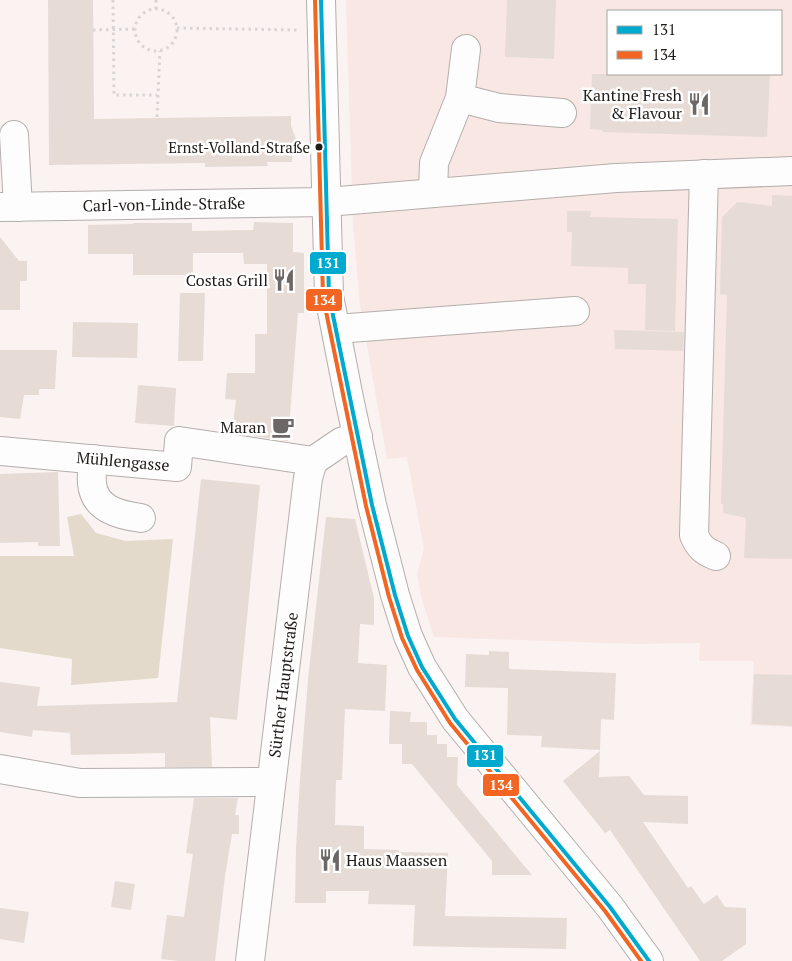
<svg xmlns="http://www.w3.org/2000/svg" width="792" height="961" font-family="'PT Serif',serif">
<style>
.built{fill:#f8e7e3;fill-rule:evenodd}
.green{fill:#e3dacb}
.building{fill:#e6dcd5}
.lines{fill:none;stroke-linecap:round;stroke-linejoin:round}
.minor-casing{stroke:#b4aeac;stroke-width:30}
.path{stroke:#d8d6d5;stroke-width:3;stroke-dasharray:2.5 4;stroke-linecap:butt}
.minor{stroke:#fefdfd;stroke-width:28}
.bus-1-casing{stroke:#fff;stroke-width:8}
.bus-2-casing{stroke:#fff;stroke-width:8}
.bus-1{stroke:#00a9ce;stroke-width:4}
.bus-2{stroke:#f26522;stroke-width:4}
.bus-dot{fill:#201b19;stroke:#fff;stroke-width:2}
.labels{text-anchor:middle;stroke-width:5;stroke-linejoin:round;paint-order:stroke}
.bus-label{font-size:15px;fill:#201b19;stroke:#fff;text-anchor:end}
.poi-label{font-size:16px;fill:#201b19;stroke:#fff;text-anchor:end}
.street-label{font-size:16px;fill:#201b19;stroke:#fff}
.line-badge{stroke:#fff;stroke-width:2}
.badge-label{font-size:14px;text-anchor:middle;font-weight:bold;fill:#fff}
</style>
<rect width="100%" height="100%" fill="#faf3f1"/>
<path class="built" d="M346,0h446v727l-42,-2 4,-64h-55l1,-18 -65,1 -201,-7 -12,-37 -5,-26 7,-25 -17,-92 -20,2 -27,-154 -7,-82zM608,11h173v63h-173z"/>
<path class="green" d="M81,514l15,19 30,8 47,-2 -15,139 -87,7 1,-26 -72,-11v-92h74l-7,-39z"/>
<g class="building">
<path d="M48,0h45l1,119 197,-3v10l11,28h-10v8h-25l1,4 -63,1v-4l-156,2z"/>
<path d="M507,0h49l-2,59 -49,-2z"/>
<path d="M592,74h178l-3,63 -164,-5v-2l-13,-1z"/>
<path d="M772,195l20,1v363l-48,-1 2,-40 -23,-5v-9h-2l6,-209 -7,-1 2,-77 15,-15 35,4z"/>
<path d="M567,211h24l-1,6 88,2 -3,112 -30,-1 1,-46h-18v-16l-57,-2 1,-34h-5z"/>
<path d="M254,222l39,1v29l11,1v60h-6l-10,128 -56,-8 4,-33 -11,-1 2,-26h28v-39h12v-70h-23l-1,-11h-50v22h-60v-21h-45v-29l45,-1v-1h59v8l61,-1z"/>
<path d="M0,237l19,24h8v20h-7v29h-20z"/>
<path d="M180,293h25l-2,68h-25z"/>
<path d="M73,322l65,1 -1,35 -65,-1z"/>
<path d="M614,330l70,2 -1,19 -68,-2z"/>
<path d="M0,350h57l-2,39h-16v6h-15l-4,24 -20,-2z"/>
<path d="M138,385l38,3 -2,38 -39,-3z"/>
<path d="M58,472l2,74h-22v-4l-38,1v-69z"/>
<path d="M201,479l59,6 -23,235 -27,-3 2,50h-47v-14l-94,2 -1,-22 -37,-3 -1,7 -32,-5v-50l40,5 -3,19 140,-4z"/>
<path d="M326,517l29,2 19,79v27l-14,-1 -2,39 29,2 -2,46 -40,-2 -3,71h-6l-1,45 29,1v23l35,1v2l49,1 -3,63 122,2 -1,31 -153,-3 2,-41 -47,-1 1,-13h-43v12h-31l1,-54 4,-70 8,-100z"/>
<path d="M489,651l20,1v17l107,4 -2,47 -13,-1 -1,31 -59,-3 1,-11 -35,-1 1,-47 -43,-1 1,-33 23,1z"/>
<path d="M754,674l38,1v51l-40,-2z"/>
<path d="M390,711l21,1 -1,10h17v13h10v9h10v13h11l-1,28 75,90h-40v-14l-80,-97h-10v-20h-13z"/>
<path d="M600,751l-1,26 30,-1 15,19 44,1v28l-45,-2 45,66 3,-2 13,18 13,-9 8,12 21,1v36l-24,17h-22l-90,-131 -5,3 -42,-52z"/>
<path d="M194,798h44l-3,17h4v19h-7l-7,42 -10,85h-36l-18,-2 6,-44 17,2 9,-63 -7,-1z"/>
<path d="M115,881l20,3 -4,26 -20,-3z"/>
<path d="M0,908l29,4 -5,31 -24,-4z"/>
</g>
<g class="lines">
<defs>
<g id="minor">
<path d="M321,0l8,296 20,102 23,107 23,90 13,41 14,31 33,52 155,188 39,54"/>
<path d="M460,98l39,10 63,5"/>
<path d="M14,135l4,72"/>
<path d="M704,174l-10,361c5,12 10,16 22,21"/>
<path d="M433,193l1,-30 26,-65 6,-49"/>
<path d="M0,207l327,-5 289,-24 176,-7"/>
<path d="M336,329l239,-18"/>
<path d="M0,451l177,16 2,-26 134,20"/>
<path d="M93,459c0,8 -2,16 -1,24 2,26 27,32 49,35"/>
<path d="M0,769l80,14 191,-1"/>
<path d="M250,961l58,-483 5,-17 28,-19 17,-6"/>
</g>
</defs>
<use href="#minor" class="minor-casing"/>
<g class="path">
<path d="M113,0l1,95h43"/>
<path d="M156,9v-9"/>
<circle cx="156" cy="30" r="21"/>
<path d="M177,28l120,2"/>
<path d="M93,30l42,-1"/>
<path d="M157,117l3,-66"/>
</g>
<use href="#minor" class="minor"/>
<defs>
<path id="bus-1" d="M321,0l8,296 43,209 23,90 13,41 14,31 33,52 155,188 39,54"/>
<path id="bus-2" d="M315,0l8,297 43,209 23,91 13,41 15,32 33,53 155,188 36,50"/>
</defs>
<use href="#bus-1" class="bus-1-casing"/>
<use href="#bus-2" class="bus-2-casing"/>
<use href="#bus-1" class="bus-1"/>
<use href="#bus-2" class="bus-2"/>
</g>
<defs>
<symbol id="restaurant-bare" viewBox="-9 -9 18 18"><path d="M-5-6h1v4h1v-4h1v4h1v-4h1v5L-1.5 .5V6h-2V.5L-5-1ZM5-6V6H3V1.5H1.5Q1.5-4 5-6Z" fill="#6c6765" stroke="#fff" stroke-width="2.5" paint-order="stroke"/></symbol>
<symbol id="cafe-bare" viewBox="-9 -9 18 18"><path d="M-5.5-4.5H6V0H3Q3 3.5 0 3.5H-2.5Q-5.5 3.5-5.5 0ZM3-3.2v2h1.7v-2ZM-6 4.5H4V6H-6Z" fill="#6c6765" stroke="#fff" stroke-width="2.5" paint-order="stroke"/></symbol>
</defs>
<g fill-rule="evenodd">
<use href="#restaurant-bare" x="683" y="88" width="32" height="32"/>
<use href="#restaurant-bare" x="268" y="264" width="32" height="32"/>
<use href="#cafe-bare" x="267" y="411" width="32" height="32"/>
<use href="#restaurant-bare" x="314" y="844" width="32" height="32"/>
</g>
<circle class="bus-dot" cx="319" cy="147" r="4.5"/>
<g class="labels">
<g class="bus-label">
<text x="310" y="153">Ernst-Volland-Straße</text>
</g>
<g class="poi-label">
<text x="682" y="101">Kantine Fresh<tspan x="682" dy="18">&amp; Flavour</tspan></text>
<text x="268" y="286">Costas Grill</text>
<text x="266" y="433">Maran</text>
<text x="346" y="866" text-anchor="start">Haus Maassen</text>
</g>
<g class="street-label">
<text transform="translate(164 204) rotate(-1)" y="6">Carl-von-Linde-Straße</text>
<text transform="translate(123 461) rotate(5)" y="6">Mühlengasse</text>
<text transform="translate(283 685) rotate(-83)" y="6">Sürther Hauptstraße</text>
</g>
</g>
<g class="line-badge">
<rect x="309" y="251" width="38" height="24" rx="5" fill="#00a9ce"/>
<rect x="305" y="288" width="38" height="24" rx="5" fill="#f26522"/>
<rect x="466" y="744" width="38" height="24" rx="5" fill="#00a9ce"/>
<rect x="482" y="773" width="38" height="24" rx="5" fill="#f26522"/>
</g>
<g class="badge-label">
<text x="328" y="268">131</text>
<text x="324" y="305">134</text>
<text x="485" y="760">131</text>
<text x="501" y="790">134</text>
</g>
<rect x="607" y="10" width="175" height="65" fill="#ffffff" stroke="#a6a4a3"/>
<rect x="617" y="26" width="25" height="8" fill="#00a9ce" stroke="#a6a4a3"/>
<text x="652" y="35" font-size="15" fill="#201b19">131</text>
<rect x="617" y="51" width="25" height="8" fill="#f26522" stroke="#a6a4a3"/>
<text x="652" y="60" font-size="15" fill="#201b19">134</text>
</svg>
